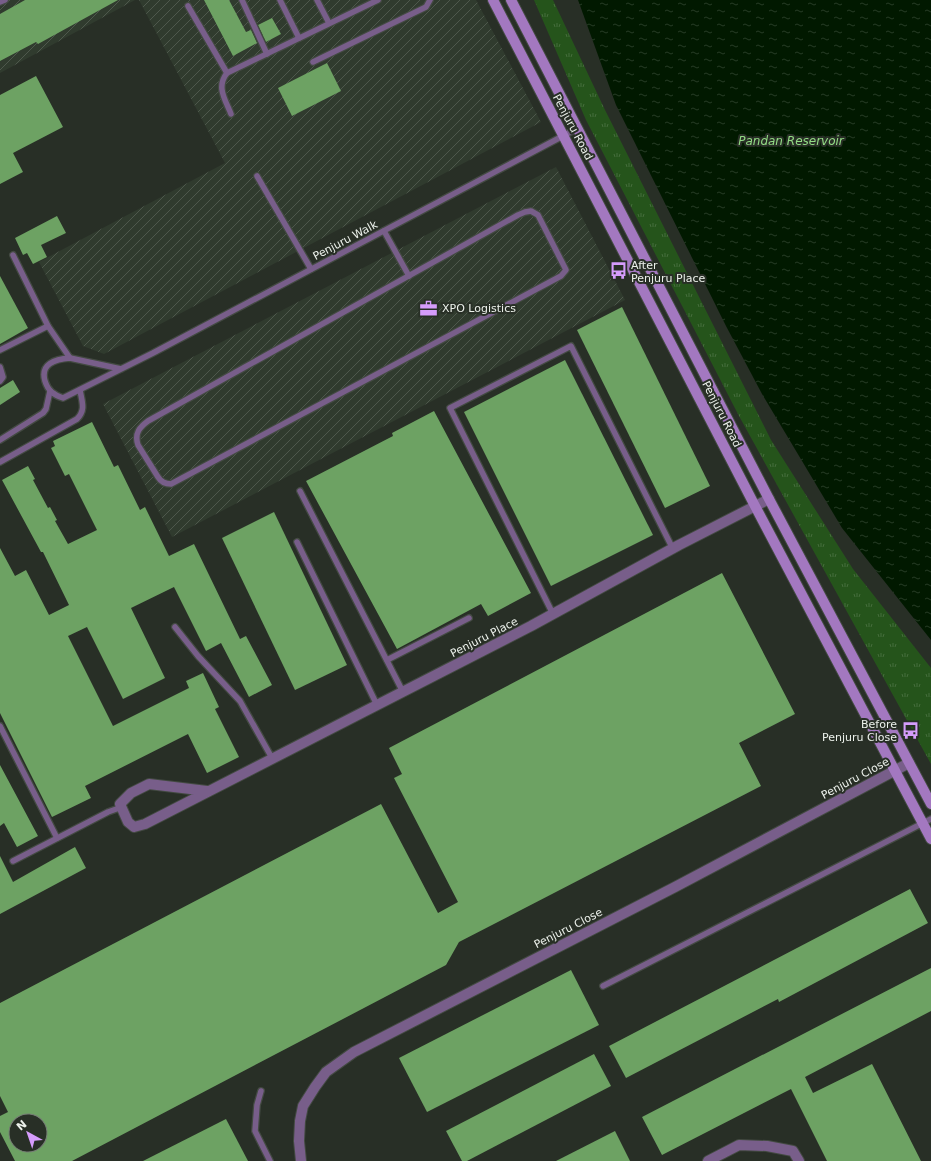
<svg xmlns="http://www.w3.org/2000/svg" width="931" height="1161" font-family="'DejaVu Sans',sans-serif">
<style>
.industrial{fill:url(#industrial-furrows)}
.grass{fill:url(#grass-tufts)}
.water{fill:url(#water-ripples)}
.building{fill:#6da263;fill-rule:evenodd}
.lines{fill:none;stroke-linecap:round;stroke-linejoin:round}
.lane-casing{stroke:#434a42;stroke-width:8}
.street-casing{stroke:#434a42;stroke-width:12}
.secondary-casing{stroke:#434a42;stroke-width:12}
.lane{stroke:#785e8a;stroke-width:5.5}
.street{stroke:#785e8a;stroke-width:10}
.secondary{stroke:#a378c0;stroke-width:10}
.labels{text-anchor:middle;stroke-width:4;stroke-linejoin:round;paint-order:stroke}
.street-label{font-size:11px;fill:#ecf1eb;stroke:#282f26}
.poi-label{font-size:11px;fill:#ecf1eb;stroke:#282f26;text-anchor:start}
.water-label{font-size:12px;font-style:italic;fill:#93db85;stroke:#282f26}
</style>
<defs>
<pattern id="industrial-furrows" width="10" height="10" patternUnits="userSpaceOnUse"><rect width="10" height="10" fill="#303b2e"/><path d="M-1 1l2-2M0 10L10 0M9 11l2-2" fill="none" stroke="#4e584c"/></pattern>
<pattern id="grass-tufts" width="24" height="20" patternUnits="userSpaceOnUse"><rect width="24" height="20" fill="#25541b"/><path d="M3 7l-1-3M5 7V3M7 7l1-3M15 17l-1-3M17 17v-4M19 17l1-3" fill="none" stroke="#456d3c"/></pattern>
<pattern id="water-ripples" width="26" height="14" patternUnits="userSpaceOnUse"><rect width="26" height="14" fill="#011900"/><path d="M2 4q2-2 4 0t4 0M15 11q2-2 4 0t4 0" fill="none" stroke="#263b25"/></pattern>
</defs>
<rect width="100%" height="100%" fill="#282f26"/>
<g class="industrial">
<path d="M0,0h135l-135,73z"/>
<path d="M139,0h337l65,122 -437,232 -21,-8 -44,-84 186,-99z"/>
<path d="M556,167l69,133 -453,237 -69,-133z"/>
</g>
<path class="grass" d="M534,0h19l52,110 166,330 82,129 78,99v96l-192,-348 -153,-296z"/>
<path class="water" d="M578,0h353v640l-89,-112 -80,-134 -36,-68 -110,-221z"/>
<g class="building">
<path d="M25,0h93l-80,44 -2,-2 -36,19v-47z"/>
<path d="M204,0h25l17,32 5,-2 6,13 -24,13z"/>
<path d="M272,18l9,16 -15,8 -8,-17z"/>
<path d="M327,63l14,28 -49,25 -14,-28z"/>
<path d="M36,76l27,51 -50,26 10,19 -23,12v-89z"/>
<path d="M57,216l9,17 -25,12 6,12 -14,7 -6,-11 -4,2 -8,-17z"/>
<path d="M0,276l28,52 -28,16z"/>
<path d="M622,307l88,179 -45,22 -88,-178z"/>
<path d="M565,360l88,175 -102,51 -87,-174z"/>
<path d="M13,380l7,12 -20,13v-17z"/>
<path d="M434,411l97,182 -43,23 -7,-12 -84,45 -91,-168 87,-45 -1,-3z"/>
<path d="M92,422l22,45 4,-2 22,45 5,-3 24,49 25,-12 46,95 6,-3 26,49 -23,12 -28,-54 -15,8 -32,-64 -43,21 34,70 -42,21 -36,-72 -19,9 45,90 76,-38 -3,-7 17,-8 16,34 -4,2 24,48 -32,16 -19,-39 -103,52 6,12 -39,19 -52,-104v-165l15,28 11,-6 23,45 20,-10 -26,-53h-2l-39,-72 26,-14 7,13 -2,1 15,28 2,-1 7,13 -2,1 13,23 29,-14 -28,-56 -4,2 -14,-28 4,-2 -2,-5z"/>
<path d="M274,512l73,153 -52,25 -73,-152z"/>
<path d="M722,573l73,141 -56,29 22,43 -302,156 -13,23 -374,196h-57l-15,-29v-16l8,-4 -8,-16v-93l381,-199 57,109 20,-11 -64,-124 8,-4 -13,-26zM16,1121h24v24h-24z"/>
<path d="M0,765l38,71 -21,11 -13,-24 -4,3z"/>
<path d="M75,847l11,21 -86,46v-58l13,26z"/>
<path d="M910,889l18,34 -149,79 -1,-3 -152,79 -17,-32z"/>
<path d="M931,968v43l-126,66 8,16 59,-29 49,97h-94l-36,-72 -129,66 -20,-38z"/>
<path d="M571,970l28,55 -172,87 -28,-54z"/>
<path d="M594,1054l17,32 -144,75h-5l-16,-30z"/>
<path d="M226,1119l22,42h-105z"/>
<path d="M615,1131l15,30h-74z"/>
</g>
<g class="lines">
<defs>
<g id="lane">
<path d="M242,0l25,54"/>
<path d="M280,0l19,38"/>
<path d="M317,0l12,23"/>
<path d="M0,2l5,-2"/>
<path d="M188,6l39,67"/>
<path d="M313,62l113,-55 4,-7"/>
<path d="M231,114c-6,-15 -15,-27 -4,-41l151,-73"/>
<path d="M257,176l54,93"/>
<path d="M531,211l7,4 26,51 2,4 -5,6 -390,208c-6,0 -10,-2 -13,-7l-20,-32c-4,-12 2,-18 10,-24l370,-206 7,-3z"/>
<path d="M384,231l25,45"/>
<path d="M13,255l35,71 22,32"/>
<path d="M0,350l48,-24"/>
<path d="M0,367l3,10 -3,4"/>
<path d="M121,369l-51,-11c-15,1 -30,6 -25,23 3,10 9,14 18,17l90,-45 425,-225"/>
<path d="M0,440l43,-27 3,-4 4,-18"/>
<path d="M0,462l77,-43c9,-9 5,-17 3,-29"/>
<path d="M300,491l103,201"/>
<path d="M297,542l80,163"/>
<path d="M553,614l-103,-206 121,-62 102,203"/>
<path d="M175,627l23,29 42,45 32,57"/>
<path d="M387,660l82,-42"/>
<path d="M0,726l57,112"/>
<path d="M13,861l95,-49 14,-5"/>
<path d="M603,986l328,-167"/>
<path d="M261,1091l-4,14 -2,26 15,30"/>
</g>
<g id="street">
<path d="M207,791l-58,-7 -18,9 -11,11 8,18 6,5 11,-3 386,-198 148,-81 90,-46"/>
<path d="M301,1161l-2,-20 1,-20 3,-15 12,-19 11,-15 28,-20 321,-165 234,-124"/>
<path d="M708,1161l31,-16 28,1 26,5 6,10"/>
</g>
<g id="secondary">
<path d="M493,0l262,506 176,333"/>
<path d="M511,0l258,499 162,305"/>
</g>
</defs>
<use href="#lane" class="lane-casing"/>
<use href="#street" class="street-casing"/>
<use href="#secondary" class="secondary-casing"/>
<use href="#lane" class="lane"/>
<use href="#street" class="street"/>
<use href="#secondary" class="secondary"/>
</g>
<defs>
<symbol id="bus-bare" viewBox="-9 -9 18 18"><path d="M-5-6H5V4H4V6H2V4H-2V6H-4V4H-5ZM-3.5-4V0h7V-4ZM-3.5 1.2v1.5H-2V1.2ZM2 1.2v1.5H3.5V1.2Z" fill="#d59cfb" stroke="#282f26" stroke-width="2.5" paint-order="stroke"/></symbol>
<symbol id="office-bare" viewBox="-9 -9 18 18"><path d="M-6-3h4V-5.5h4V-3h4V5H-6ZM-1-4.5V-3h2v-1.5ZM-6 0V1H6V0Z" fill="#d59cfb" stroke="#282f26" stroke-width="2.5" paint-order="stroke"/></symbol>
</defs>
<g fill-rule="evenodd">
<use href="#bus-bare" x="606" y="258" width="25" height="25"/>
<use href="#office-bare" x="416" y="296" width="25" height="25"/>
<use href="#bus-bare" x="898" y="718" width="25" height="25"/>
</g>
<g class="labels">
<g class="street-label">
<text transform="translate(573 127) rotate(62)" y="4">Penjuru Road</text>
<text transform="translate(345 240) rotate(-28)" y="4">Penjuru Walk</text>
<text transform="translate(722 414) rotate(63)" y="4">Penjuru Road</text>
<text transform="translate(484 637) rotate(-27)" y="4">Penjuru Place</text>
<text transform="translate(855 778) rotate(-28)" y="4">Penjuru Close</text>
<text transform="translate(568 928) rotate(-27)" y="4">Penjuru Close</text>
</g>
<g class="poi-label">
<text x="631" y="269">After<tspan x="631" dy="13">Penjuru Place</tspan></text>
<text x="442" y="312">XPO Logistics</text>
<text x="897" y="728" text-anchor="end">Before<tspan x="897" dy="13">Penjuru Close</tspan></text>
</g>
<g class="water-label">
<text x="791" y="145">Pandan Reservoir</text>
</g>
</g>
<g transform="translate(28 1133) rotate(320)"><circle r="19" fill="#282f26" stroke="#767d75"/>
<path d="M0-3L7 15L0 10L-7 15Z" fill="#d59cfb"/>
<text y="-6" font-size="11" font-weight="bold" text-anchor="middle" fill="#ecf1eb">N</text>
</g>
</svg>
